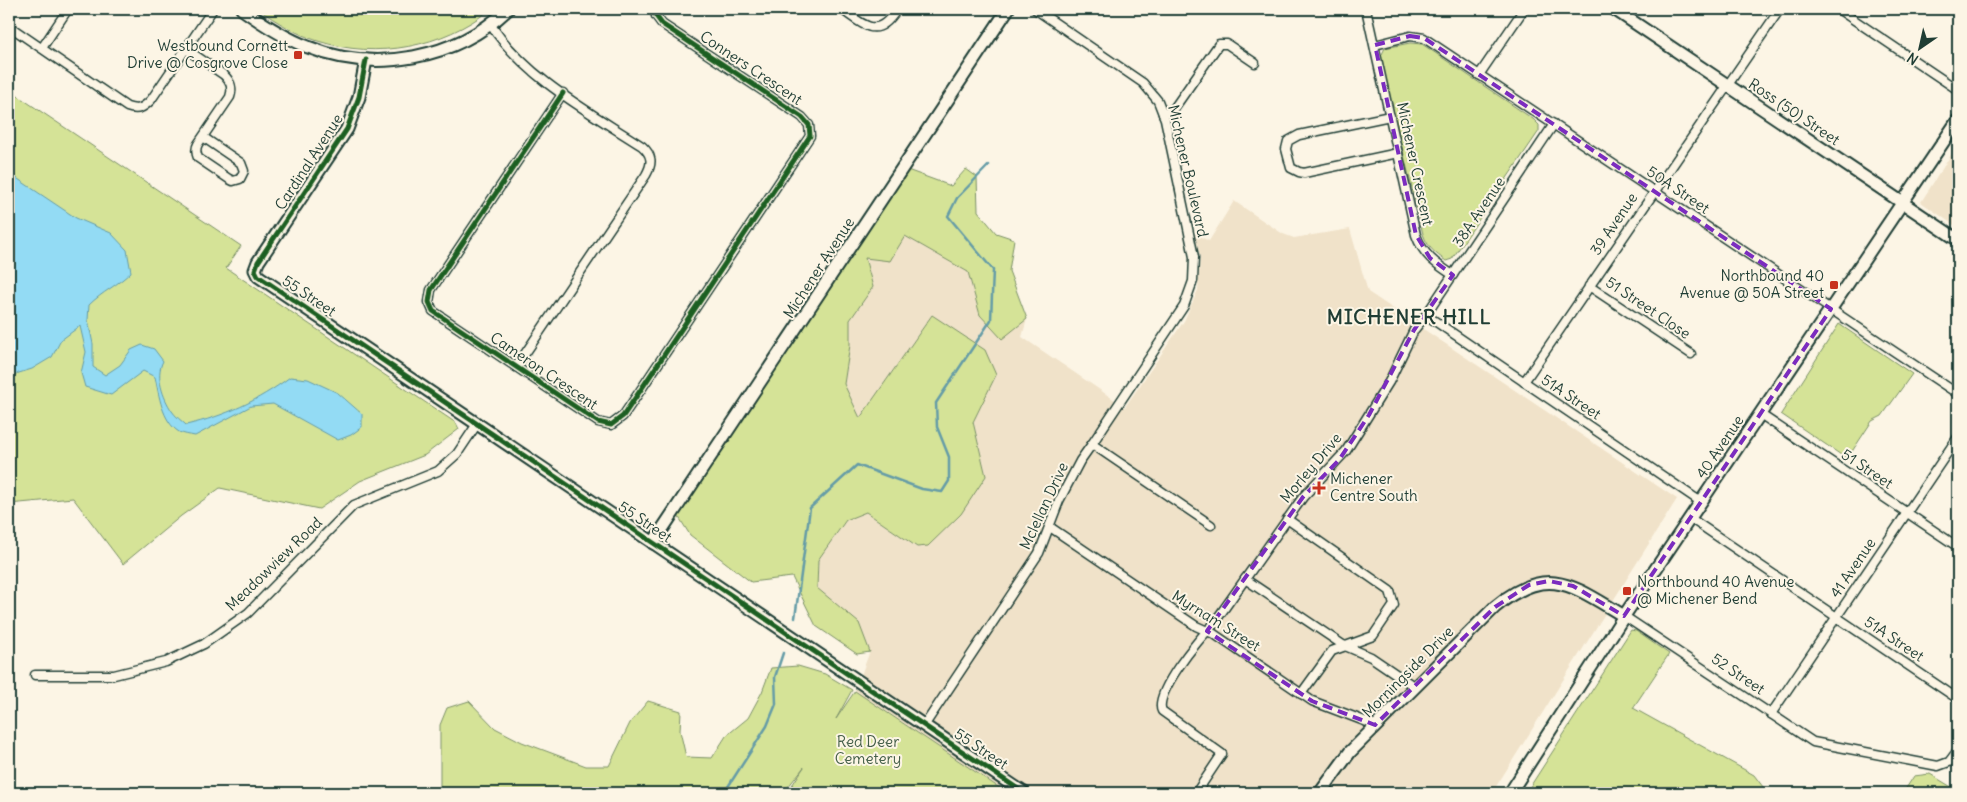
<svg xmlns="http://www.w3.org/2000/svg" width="1967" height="802" font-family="Delius,sans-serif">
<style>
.built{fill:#f0e2c9}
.green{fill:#d5e397;stroke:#7a9066}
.water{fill:#93dbf4;stroke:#659ca7}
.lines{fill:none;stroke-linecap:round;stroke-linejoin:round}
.stream{stroke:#659ca7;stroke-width:2.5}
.street-casing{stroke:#1f3d34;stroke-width:11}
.secondary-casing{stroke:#1f3d34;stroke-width:15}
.street{stroke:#fcf5e5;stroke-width:8}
.secondary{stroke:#fcf5e5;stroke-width:11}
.cycleway-casing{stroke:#fcf5e5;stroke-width:8}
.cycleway{stroke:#1b5e20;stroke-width:5}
.marked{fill:none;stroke:#7b2cbf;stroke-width:4;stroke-dasharray:10 6;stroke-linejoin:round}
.poi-dot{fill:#c8321e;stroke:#fcf5e5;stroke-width:2}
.labels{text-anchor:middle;stroke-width:4;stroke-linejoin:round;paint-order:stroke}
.poi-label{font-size:15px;fill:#1f3d34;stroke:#fcf5e5;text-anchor:end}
.street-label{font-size:15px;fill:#1f3d34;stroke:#fcf5e5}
.park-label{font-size:15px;fill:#435e48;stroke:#fcf5e5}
.district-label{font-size:20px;font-weight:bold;letter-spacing:1px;fill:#1f3d34;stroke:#fcf5e5}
</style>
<rect width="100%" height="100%" fill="#fcf5e5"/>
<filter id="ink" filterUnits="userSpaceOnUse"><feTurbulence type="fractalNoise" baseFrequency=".02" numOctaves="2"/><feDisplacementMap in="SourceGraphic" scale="10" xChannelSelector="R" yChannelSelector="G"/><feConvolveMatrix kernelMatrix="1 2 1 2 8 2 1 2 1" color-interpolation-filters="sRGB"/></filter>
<g filter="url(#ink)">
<g class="built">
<path d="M1958,144v84l-37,-26z"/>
<path d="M1234,201l49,33 11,4 56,-9 18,63 309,207 -185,294h-485l-152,-102 15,-40 -53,-63 1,-28 28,-40 20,-8 51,35 69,-71 -13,-54 23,-48 -64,-59 -72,103 -16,-34 6,-39v-25l23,-33 -8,-30 25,3 15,-24 63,36 12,43 22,23 25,-19 -5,18 103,70 59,-86 14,-31 2,-33 -5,-23 14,7z"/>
</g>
<g class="green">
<path d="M258,9h233c-49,38 -113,51 -173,32 -22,-7 -41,-19 -60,-32z"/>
<path d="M1410,43l12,1 111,75 6,6v6l-87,128 -6,2c-11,-8 -18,-13 -23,-27l-42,-174v-4l4,-8z"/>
<path d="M9,90l232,156 -15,22 230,155 3,6 -34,26 -65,26 -41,28 -99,-21 -39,28 -58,48 -50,-66 -64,6z"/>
<path d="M902,168l49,18 15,-17 11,8 1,34 18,22 18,6 -5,32 18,48 -25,20 -22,-24 -12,-43 -63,-36 -15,25 -25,-3 8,29 -23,33v25l-6,39 16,34 72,-103 53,35 11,25 -23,47 13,54 -25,38 -33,32 -11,1 -51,-35 -20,8 -28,40 -1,28 42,35 11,29 -13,2 -41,-28 -24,-49 -41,5 -61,-47 -15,-24z"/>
<path d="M1839,324l73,50 -30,42 -10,5 -25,38 -66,-45z"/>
<path d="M1631,630l5,1 33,23 -36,54 121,67 12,16 10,2h-250z"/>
<path d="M798,666l27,8 27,16 -16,29 19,-28 152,102h-220l17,-26 -21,26h-343v-68l7,-17 22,-7 26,27 27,14 64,24h23l21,-43 18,-22 33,10 -1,20 6,26 26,1 14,-22 22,-18 14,-26 9,-24z"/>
<path d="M1930,774l28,17v2h-55l11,-17z"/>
</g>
<path class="water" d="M9,173l67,45 35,15 16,17 4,22c-13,13 -29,20 -42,33l-1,15 5,24v23l12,8 15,-10 11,-15 11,-5 12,4 9,12c-8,15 0,37 9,50 3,5 10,10 14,14 39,-9 72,-24 104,-48l18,2 30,14 24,21v13l-11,8 -13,5 -65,-36 -22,2 -56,30c-5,-1 -12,-2 -16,-4 -17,-11 -20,-37 -24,-55l-12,-6 -32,24 -26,-8 -4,-14 5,-21 -6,-26 -19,14 -9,17 -20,12 -23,7z"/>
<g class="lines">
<g class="stream">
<path d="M795,618l15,-110 47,-43 65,24 20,3 7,-11v-24l-12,-30 -1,-24 55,-83 2,-50 -45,-54 9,-18 32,-33"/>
<path d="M724,793l43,-67 9,-22 -1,-27 8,-24"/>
</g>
<defs>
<g id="street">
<path d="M841,9c25,17 36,31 56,0"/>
<path d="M1035,9l108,74 15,18 7,18 29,138 -1,24 -9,25 -92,138"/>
<path d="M1366,9l50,226c7,20 20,29 37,40"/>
<path d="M1838,9l120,81"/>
<path d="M490,24c37,55 98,87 152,122 10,9 11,17 4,29l-130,192"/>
<path d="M9,26l118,81c11,4 16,1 24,-7l62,-91"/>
<path d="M1375,45l35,-9 14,2 534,356"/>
<path d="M42,48l26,-39"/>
<path d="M186,49l38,26c7,7 9,13 6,22l-32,47c-3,5 -2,9 0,14l31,21 4,2 7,-2 4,-8 -3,-8 -38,-26"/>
<path d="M1479,75l45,-66"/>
<path d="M563,93l-132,197 -2,12 4,9 165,111 13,3 12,-9 19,-28 168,-252 -1,-11 -7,-8 -140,-93 -6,-8 -1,-7"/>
<path d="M1163,114l8,-3 4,-4 44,-63h8l28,19"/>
<path d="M1390,116l-91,19 -11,6 -2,8 5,19 8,4 5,1 94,-20"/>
<path d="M1589,286l102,68"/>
<path d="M1426,315l275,187"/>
<path d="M1524,382l256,-373"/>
<path d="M1760,414l198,133"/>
<path d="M1690,518l268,181"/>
<path d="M1287,519l103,72 4,14 -21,31 -41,15 -31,43"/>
<path d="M1050,527l146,99 18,8 98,67 63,24"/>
<path d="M1245,579l98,66 28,12 44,30"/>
<path d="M1624,616l189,126 125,24 11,-4 9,-12"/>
<path d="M35,675h79l52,-13 38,-18 44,-31 106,-108 84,-34 19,-17 20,-30"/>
<path d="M1771,714l187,-277"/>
<path d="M924,726l115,-173 20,-52 21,-40 12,-17 119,81"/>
<path d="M1196,793l26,-39 -60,-43c-9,-17 37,-73 50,-85l91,-129 43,-46 43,-69 25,-52 12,-15 128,-191"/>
</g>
<g id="secondary">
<path d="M242,9c21,15 42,29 66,38 67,27 148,12 200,-38"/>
<path d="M1614,9l344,231"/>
<path d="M366,60l-7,37 -12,32 -89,133 -3,8 3,6 766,517"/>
<path d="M653,543l355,-534"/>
<path d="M1320,793l30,-41 145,-145c53,-44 78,-21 129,9"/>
<path d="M1510,793l114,-177 334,-496"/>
</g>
</defs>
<use href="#street" class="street-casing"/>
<use href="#secondary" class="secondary-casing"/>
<use href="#street" class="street"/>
<use href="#secondary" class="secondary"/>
<defs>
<g id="cycleway">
<path d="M366,60l-7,37 -12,32 -89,133 -3,8 3,6 766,517"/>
<path d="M563,93l-132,197 -2,12 4,9 165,111 13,3 12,-9 19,-28 168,-252 -1,-11 -7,-8 -140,-93 -6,-8 -1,-7"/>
</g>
</defs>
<use href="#cycleway" class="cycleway-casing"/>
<use href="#cycleway" class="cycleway"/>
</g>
</g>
<path class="marked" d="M1410,36l14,2 407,271 -207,307 -51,-30 -24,-5 -20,4 -34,22 -120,118 -63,-24 -105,-70 96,-134 36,-37 30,-45 45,-85 39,-55 -23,-17 -14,-23 -41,-190z"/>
<g class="poi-dot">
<rect x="293" y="50" width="10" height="10" rx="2.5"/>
<rect x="1829" y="280" width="10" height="10" rx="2.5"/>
<path d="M1316.5 480.5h5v5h5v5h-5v5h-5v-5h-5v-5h5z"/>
<rect x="1622" y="586" width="10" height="10" rx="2.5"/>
</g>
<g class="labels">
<g class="poi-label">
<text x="288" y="51">Westbound Cornett<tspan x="288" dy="17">Drive @ Cosgrove Close</tspan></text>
<text x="1824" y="281">Northbound 40<tspan x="1824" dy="17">Avenue @ 50A Street</tspan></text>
<text x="1330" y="484" text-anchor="start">Michener<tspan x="1330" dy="17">Centre South</tspan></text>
<text x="1637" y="587" text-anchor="start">Northbound 40 Avenue<tspan x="1637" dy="17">@ Michener Bend</tspan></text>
</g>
<g class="street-label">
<text transform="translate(751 68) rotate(34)" y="5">Conners Crescent</text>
<text transform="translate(1794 112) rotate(34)" y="5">Ross (50) Street</text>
<text transform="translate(309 162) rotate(-57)" y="5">Cardinal Avenue</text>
<text transform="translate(1415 164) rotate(78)" y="5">Michener Crescent</text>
<text transform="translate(1188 171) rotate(77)" y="5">Michener Boulevard</text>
<text transform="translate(1678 190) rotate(34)" y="5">50A Street</text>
<text transform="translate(1479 212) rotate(-56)" y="5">38A Avenue</text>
<text transform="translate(1614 224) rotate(-56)" y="5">39 Avenue</text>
<text transform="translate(819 268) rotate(-57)" y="5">Michener Avenue</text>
<text transform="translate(309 296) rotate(34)" y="5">55 Street</text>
<text transform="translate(1648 308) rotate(34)" y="5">51 Street Close</text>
<text transform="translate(544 371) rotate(34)" y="5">Cameron Crescent</text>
<text transform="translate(1571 397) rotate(34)" y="5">51A Street</text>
<text transform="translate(1720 447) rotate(-56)" y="5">40 Avenue</text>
<text transform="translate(1311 468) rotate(-50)" y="5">Morley Drive</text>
<text transform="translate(1867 469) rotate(34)" y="5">51 Street</text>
<text transform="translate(1044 506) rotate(-65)" y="5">Mclellan Drive</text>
<text transform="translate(645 522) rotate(34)" y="5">55 Street</text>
<text transform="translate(274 564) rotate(-44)" y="5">Meadowview Road</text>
<text transform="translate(1853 568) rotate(-56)" y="5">41 Avenue</text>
<text transform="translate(1216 621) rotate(32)" y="5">Myrnam Street</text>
<text transform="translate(1894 639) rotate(34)" y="5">51A Street</text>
<text transform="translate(1408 672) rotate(-45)" y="5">Morningside Drive</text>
<text transform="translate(1738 674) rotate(34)" y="5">52 Street</text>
<text transform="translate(981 749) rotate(34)" y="5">55 Street</text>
</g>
<g class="park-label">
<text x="868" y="747">Red Deer<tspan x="868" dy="17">Cemetery</tspan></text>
</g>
<g class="district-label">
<text x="1409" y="324">MICHENER HILL</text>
</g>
</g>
<rect width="1967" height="802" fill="none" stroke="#fcf5e5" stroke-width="30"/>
<rect x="15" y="15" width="1937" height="772" fill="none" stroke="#1f3d34" stroke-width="2" filter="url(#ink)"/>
<g transform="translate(1920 48) rotate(214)" stroke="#fcf5e5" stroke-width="4" paint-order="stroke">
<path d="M0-4L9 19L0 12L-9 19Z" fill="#1f3d34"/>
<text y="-8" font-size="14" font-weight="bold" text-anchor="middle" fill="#1f3d34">N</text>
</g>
</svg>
